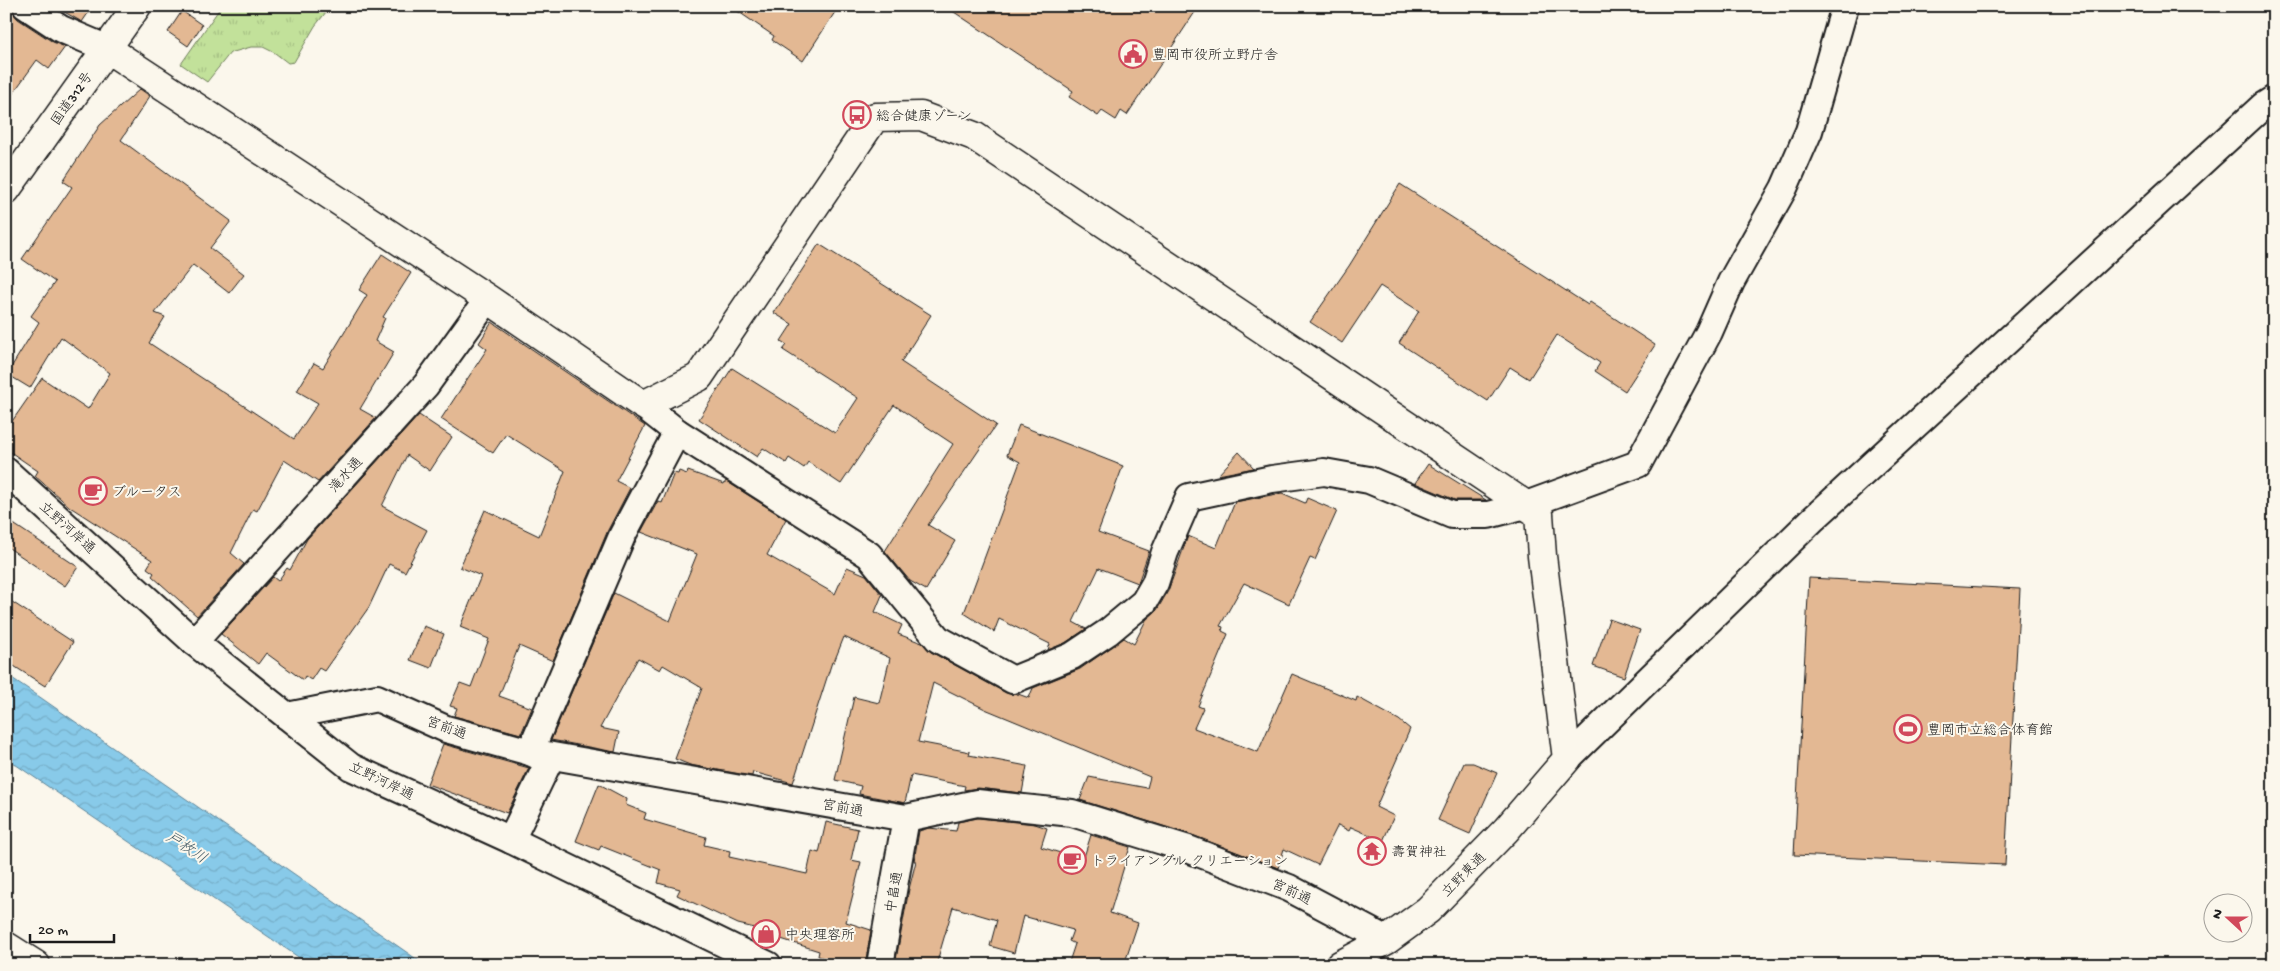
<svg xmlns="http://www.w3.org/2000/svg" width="2280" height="971" font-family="'Gochi Hand','Klee One',sans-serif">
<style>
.grass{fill:url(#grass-tufts);stroke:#6f7e5b}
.water{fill:url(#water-waves);stroke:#5d8497}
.building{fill:#e3b893;stroke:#1c1c1c}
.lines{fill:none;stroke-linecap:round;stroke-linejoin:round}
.minor-casing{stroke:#1c1c1c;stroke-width:30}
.tertiary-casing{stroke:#1c1c1c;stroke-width:31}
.trunk-casing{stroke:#1c1c1c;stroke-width:31}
.minor{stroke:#fbf7ec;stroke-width:26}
.tertiary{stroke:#fbf7ec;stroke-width:28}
.trunk{stroke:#fbf7ec;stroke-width:28}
.labels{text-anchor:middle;stroke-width:4;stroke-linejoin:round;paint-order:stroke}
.poi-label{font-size:14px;fill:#1c1c1c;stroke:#fbf7ec;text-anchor:start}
.street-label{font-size:14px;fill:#1c1c1c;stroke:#fbf7ec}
.water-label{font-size:15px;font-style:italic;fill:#425964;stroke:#fbf7ec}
</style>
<defs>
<pattern id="grass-tufts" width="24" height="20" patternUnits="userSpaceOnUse" patternTransform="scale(1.25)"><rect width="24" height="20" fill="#c2e19a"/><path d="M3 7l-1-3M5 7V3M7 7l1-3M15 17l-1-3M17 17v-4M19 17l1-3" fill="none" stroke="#a6c084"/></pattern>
<pattern id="water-waves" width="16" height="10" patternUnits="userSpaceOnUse" patternTransform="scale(1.25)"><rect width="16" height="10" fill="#88cae9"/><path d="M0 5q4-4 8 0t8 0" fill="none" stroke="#75adc7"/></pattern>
</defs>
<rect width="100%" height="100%" fill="#fbf7ec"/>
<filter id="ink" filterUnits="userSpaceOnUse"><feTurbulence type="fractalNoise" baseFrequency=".02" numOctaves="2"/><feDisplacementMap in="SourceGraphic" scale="10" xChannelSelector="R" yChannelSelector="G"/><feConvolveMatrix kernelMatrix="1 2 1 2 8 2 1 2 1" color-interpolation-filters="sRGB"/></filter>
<g filter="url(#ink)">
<path class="grass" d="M218,6h113l-16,20 -21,36 -6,1 -13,-10 -12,-6h-12l-21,6 -23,29 -26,-18 39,-56z"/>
<path class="water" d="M6,674l28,19 391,272h-115l-304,-207z"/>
<g class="building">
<path d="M6,6h5l2,7 5,6 35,23 12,5 -16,22 -12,-9 -31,43z"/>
<path d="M54,6h39l-11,16z"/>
<path d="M730,6h109l-36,55 -31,-21 2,-4z"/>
<path d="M945,6h254l-72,109 -6,-4 -5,9 -14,-9 -4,5 -29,-19 4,-6z"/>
<path d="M182,11l20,14 -14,21 -20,-14z"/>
<path d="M140,89l10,7 -29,44 110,81 -21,27 34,26 -15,19 -36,-28 -38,48 10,4 -16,26 145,96 24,-36 -21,-12 17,-28 9,5 44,-73 -8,-5 23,-36 29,19 -28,44 2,1 -10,23 19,11 -34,57 16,9 -58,64 -34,-22 -27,51 -4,-2 -22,44 13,11 -47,52 -45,-40 2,-3 -7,-5 5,-8 -82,-53 -35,-31 3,-5 -32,-22v-19l36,-52 46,31 22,-36 -49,-36 -31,51 -23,-14 32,-52 -8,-6 24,-34 -33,-23 50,-72 -9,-6 37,-56z"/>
<path d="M1400,184l188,121 2,-3 65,43 -30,46 -30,-20 5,-8 -43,-28 -28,44 -19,-12 -22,34 -89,-58 20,-32 -39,-25 -38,57 -32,-21 39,-56z"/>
<path d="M819,244l112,71 -30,47 95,63 -68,100 27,16 -29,49 -16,-9 -25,-30 68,-107 -59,-39 -53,79 -33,-22 -4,6 -15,-10 -3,5 -23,-15 -6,9 -58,-38 33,-51 103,65 23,-35 -75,-48 4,-5 -6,-4 11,-17 -18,-11z"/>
<path d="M492,322l153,104 -29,55 14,7 -22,42 -55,131 -34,-15 -20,50 33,12 -11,26 -67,-18 3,-8 -7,-2 10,-23 11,4 18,-48 -29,-12 21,-51 -21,-9 25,-57 54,26 26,-65 -59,-37 -13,19 -52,-34 46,-70 -8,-6z"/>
<path d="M419,415l33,22 -22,34 -23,-16 -25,51 45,24 -22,42 -16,-8 -20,43 -45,64 -5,-3 -8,12 -6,-4 -2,4 -37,-27 -8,11 -37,-30 52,-57 5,4 9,-13 3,2 17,-31z"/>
<path d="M1019,425l104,41 -25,66 51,19 -11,32 -39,-15 -26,54 13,7 -21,14 -17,7 2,-6 -51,-25 -5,13 -30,-19 56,-151 -13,-7z"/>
<path d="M1239,452l15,16 -36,7z"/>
<path d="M1428,464l58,36h-31l-40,-17z"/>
<path d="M679,471l8,3 1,-3 36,13 2,-3 60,38 -19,36 68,39 12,-27 19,8 16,20 -7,17 27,13 -4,9 24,9 9,9 75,41 12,1 11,4 4,-10 47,-19 44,-31 10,6 12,-24 11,-10 11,-19 20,-55 28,12 19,-46 47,-9 23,10 2,-5 30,13 -22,49 -5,-2 -21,46 -45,-21 -24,43 3,1 -1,4 6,3 -30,72 5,2 -9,20 64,24 34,-78 64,27 1,-4 42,23 11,9 -34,78 18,9 -11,25 -32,-14 -2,4 -11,-6 -20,40 -34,-16 -6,19 -86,-33 -112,-35 9,-23 58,11 3,-11 -165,-68 -52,-26 -15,59 52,10 -1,3 58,11 -5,27 -44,-5 -14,2 1,-4 -54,-11 -6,28 -46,-9 2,-8 -26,-6 19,-83 25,6 11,-45 -46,-21 -10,25h-2l-39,121 -40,-11 -1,4 -62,-11 -15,-6 27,-71 -39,-23 -3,5 -22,-12 -38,70 19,4 -4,20 -64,-12 63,-147 56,28 27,-67 -56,-22 17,-31 4,2 12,-30 4,1z"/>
<path d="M6,519l72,48 -13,19 -59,-40z"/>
<path d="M1809,578l211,11 -15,276 -211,-10z"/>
<path d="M6,598l67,44 -28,44 -39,-25z"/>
<path d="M1609,619l31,11 -16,47 -31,-11z"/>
<path d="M424,626l20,8 -13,34 -21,-8z"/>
<path d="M443,744l86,24 -22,45 -80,-29z"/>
<path d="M1464,763h9l24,10 -27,61 -32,-14z"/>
<path d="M599,784l28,15 -1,6 20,8 -2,6 62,18 -2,8 26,6 -1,6 78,17 5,-23 7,2 7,-31 32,7 -7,31 10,2 -15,60 25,8 -6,35h-19l-28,-9 1,-5 -57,-18 1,-3 -25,-6 -61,-29 3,-6 -22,-6 3,-13 -60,-24 -2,4 -23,-9z"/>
<path d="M978,818l57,6 12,4 -6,19 42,13 8,-25 39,12 -20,66 28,10 -14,42h-56l7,-21 -6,-3 4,-11 -50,-14 -9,37 -24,-7 7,-26 -44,-13 -17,58h-41l14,-76 7,-28h-2l5,-30 10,-3 27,3 2,-9z"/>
</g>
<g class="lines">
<defs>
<g id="minor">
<path d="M26,6l35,23 45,19"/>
<path d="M643,405l34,27 192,123 69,84 75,41 59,-24 36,-24 36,-30 11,-19 10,-31 24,-55 83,-18 52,-7 45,8 83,35h36l38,-10 112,-41 71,-132 22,-50 53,-94 25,-57 36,-125"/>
<path d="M6,471l188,171 157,125 160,73 257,125"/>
<path d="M194,642l232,-257 62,-86"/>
<path d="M287,716l90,-18 69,31 84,23 376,66 71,-15 95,10 116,36 101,39 98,52"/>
<path d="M1567,759l245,-239 451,-414 11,-7"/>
<path d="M511,840l38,-79 -19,-9 92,-216 55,-104"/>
<path d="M880,965l26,-147"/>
</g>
<path id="tertiary" d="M106,48l382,251 155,106 56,-28 176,-260 46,-1 53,20 565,378 3,42 25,203 -61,71 -78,80 -41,30 -47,25"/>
<g id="trunk">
<path d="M6,190l131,-184"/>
<path d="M6,946l30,19"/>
</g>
</defs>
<use href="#minor" class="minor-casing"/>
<use href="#tertiary" class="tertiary-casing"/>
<use href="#trunk" class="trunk-casing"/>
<use href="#minor" class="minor"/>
<use href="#tertiary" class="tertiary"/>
<use href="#trunk" class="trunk"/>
</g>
</g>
<defs>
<symbol id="civic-ring" viewBox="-11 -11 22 22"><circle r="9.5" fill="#fbf7ec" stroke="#d1495b" stroke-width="1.5"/><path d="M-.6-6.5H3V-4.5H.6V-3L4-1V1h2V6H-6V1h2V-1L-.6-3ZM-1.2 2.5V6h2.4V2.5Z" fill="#d1495b"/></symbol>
<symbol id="bus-ring" viewBox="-11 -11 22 22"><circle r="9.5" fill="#fbf7ec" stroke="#d1495b" stroke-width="1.5"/><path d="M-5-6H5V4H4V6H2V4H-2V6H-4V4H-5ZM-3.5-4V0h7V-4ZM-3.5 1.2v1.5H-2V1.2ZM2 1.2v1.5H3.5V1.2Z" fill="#d1495b"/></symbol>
<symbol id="cafe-ring" viewBox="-11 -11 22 22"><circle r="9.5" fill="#fbf7ec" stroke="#d1495b" stroke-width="1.5"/><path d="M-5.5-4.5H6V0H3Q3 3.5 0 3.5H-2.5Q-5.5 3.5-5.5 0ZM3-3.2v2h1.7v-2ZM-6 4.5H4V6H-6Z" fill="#d1495b"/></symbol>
<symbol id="stadium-ring" viewBox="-11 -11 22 22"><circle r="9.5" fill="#fbf7ec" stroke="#d1495b" stroke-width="1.5"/><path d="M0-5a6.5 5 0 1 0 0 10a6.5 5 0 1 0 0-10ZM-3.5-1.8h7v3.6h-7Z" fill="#d1495b"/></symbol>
<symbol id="temple-ring" viewBox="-11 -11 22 22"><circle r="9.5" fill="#fbf7ec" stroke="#d1495b" stroke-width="1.5"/><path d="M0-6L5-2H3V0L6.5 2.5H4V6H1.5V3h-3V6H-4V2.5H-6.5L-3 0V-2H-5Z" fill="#d1495b"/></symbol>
<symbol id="shop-ring" viewBox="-11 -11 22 22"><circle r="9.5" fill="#fbf7ec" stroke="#d1495b" stroke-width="1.5"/><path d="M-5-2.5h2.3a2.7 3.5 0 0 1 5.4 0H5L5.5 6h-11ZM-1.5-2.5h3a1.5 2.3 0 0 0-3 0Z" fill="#d1495b"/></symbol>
</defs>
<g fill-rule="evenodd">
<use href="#civic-ring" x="1117" y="38" width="32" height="32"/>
<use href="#bus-ring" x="841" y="99" width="32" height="32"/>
<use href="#cafe-ring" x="77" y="475" width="32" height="32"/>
<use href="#stadium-ring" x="1892" y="713" width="32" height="32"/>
<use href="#temple-ring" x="1356" y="835" width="32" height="32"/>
<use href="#cafe-ring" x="1056" y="844" width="32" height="32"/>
<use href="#shop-ring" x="750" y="918" width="32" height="32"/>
</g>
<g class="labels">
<g class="poi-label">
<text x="1152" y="59">豊岡市役所立野庁舎</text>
<text x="876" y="120">総合健康ゾーン</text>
<text x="112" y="496">ブルータス</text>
<text x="1927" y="734">豊岡市立総合体育館</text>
<text x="1391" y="856">壽賀神社</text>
<text x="1091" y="865">トライアングル クリエーション</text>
<text x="785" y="939">中央理容所</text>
</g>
<g class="street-label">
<text transform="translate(71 98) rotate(-55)" y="5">国道312号</text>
<text transform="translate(345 474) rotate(-48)" y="5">滝水通</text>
<text transform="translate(68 527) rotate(42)" y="5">立野河岸通</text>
<text transform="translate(447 727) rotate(20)" y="5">宮前通</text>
<text transform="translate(382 780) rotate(26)" y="5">立野河岸通</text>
<text transform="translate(843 807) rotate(10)" y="5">宮前通</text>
<text transform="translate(1463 874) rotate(-45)" y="5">立野東通</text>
<text transform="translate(1292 891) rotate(25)" y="5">宮前通</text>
<text transform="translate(893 892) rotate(-80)" y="5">中畠通</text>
</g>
<g class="water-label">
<text transform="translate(187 847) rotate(33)" y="5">戸枚川</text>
</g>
</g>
<rect width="2280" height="971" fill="none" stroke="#fbf7ec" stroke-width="25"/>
<rect x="12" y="12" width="2255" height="946" fill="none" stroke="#1c1c1c" stroke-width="2" filter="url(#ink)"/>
<g transform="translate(2228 918) rotate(291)"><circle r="24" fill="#fbf7ec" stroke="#a29f99"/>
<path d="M0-4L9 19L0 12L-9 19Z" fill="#d1495b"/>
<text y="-8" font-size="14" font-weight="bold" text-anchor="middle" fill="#1c1c1c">N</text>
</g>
<path d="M30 934v8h84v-8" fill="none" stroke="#1c1c1c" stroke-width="2.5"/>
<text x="38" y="934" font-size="15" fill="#1c1c1c" stroke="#fbf7ec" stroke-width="4" paint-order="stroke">20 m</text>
</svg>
